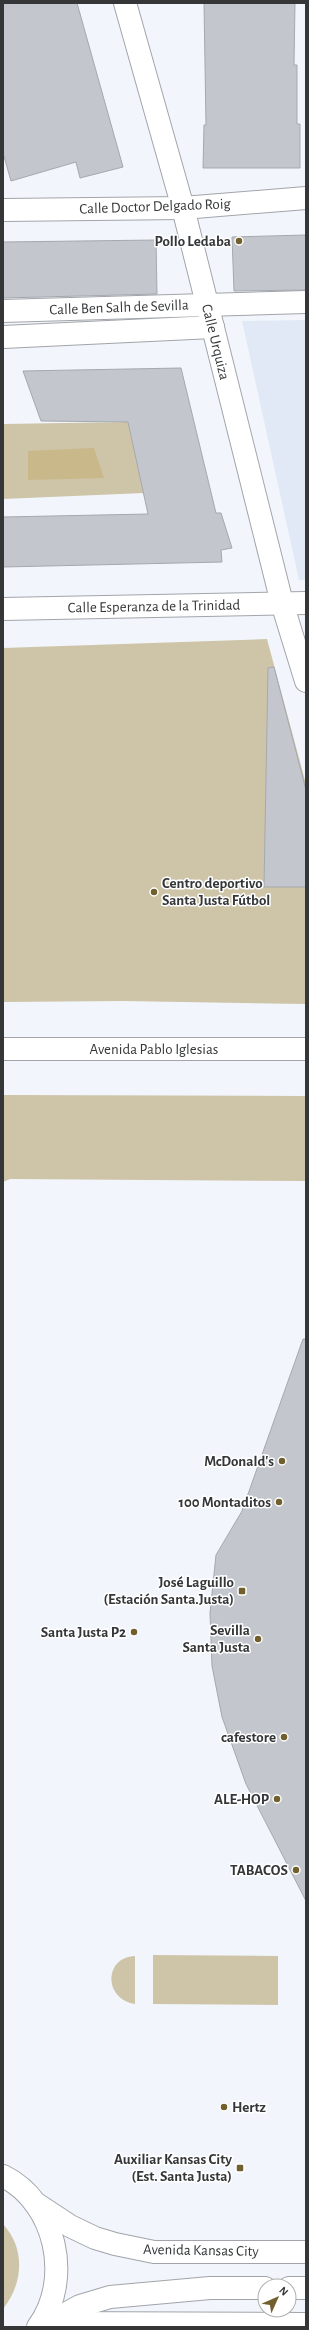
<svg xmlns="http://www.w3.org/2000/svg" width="309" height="2330" font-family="'Alegreya Sans',sans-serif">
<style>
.built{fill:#e0e9f5}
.green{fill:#cec4a8}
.water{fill:#c9b88a}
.building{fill:#c3c7cd;stroke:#a5a9ae}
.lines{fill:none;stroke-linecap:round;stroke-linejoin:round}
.minor-casing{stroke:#a1a5aa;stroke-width:24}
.major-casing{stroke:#a1a5aa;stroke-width:24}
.minor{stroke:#fff;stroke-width:22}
.major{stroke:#fff;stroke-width:22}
.poi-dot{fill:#71602d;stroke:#fff;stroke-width:1.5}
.labels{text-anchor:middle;stroke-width:3;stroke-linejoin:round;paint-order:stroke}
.street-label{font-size:15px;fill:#343638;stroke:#fff}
.poi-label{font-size:15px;font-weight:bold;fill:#343638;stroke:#fff;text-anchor:end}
</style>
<rect width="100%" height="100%" fill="#f2f6fc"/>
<path class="built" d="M306,320v260h-7l-57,-259z"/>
<g class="green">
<path d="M128,422l16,71 -141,6v-75z"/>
<path d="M267,639l39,145v220l-183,-3 -120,1v-354z"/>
<path d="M3,1095l303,1v85l-296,-2 -7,3z"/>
<path d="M153,1955l125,1v49l-125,-1z"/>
<path d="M135,1956v48c-32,-5 -31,-47 0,-48z"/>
<path d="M3,2224c23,25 20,60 0,85z"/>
</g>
<path class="water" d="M94,448l10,30 -76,2v-29z"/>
<g class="building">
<path d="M3,3h74l46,164 -43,11 -4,-16 -65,19 -8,-28z"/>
<path d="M204,3h91l-1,62h3v59h3v44h-97l1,-43h2z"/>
<path d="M306,235v55l-72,1 -2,-54z"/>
<path d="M156,240l1,54 -154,4v-56z"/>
<path d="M181,368l35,145h5l11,35 -11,2 1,12 -219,5v-50l145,-3 -20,-92 -87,-1 -18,-50z"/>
<path d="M274,667l32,123v97h-42l4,-219z"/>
<path d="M303,1339h3v562l-60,-117 -24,-67 -10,-51 -2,-53 6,-58 26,-44z"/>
</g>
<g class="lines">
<defs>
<g id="minor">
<path d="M125,3l58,205 99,395 24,78"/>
<path d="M3,210l180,-2 123,-10"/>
<path d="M3,311l303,-9"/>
<path d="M3,337l210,-10"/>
<path d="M3,609l303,-6"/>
<path d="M49,2323l257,1"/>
</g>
<g id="major">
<path d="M3,1049h303"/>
<path d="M3,2176c53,26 70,104 35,151"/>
<path d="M35,2203l35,23 25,12 20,6 39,8h152"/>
<path d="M289,2288h17"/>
<path d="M42,2327l38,-21 30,-9 100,-9h55"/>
</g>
</defs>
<use href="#minor" class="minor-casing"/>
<use href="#major" class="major-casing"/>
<use href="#minor" class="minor"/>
<use href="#major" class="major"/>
</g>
<g class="poi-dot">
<circle cx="239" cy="241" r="4"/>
<circle cx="154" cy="892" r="4"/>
<circle cx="282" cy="1461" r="4"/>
<circle cx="279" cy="1502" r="4"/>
<rect x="238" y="1587" width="8" height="8" rx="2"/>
<circle cx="134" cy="1632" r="4"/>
<circle cx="258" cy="1639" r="4"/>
<circle cx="284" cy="1737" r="4"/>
<circle cx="277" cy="1799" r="4"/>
<circle cx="296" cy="1870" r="4"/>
<circle cx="224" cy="2107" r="4"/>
<rect x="236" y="2164" width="8" height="8" rx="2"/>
</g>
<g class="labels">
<g class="street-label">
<text transform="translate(155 206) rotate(-2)" y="5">Calle Doctor Delgado Roig</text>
<text transform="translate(119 307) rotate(-2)" y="5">Calle Ben Salh de Sevilla</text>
<text transform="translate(216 342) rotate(76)" y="5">Calle Urquiza</text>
<text transform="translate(154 606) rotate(-1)" y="5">Calle Esperanza de la Trinidad</text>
<text x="154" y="1054">Avenida Pablo Iglesias</text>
<text transform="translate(201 2250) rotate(1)" y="5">Avenida Kansas City</text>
</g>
<g class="poi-label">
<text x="231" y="246">Pollo Ledaba</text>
<text x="162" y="888" text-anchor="start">Centro deportivo<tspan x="162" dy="17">Santa Justa Fútbol</tspan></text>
<text x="274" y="1466">McDonald's</text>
<text x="271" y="1507">100 Montaditos</text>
<text x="234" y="1587">José Laguillo<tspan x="234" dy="17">(Estación Santa.Justa)</tspan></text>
<text x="250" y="1635">Sevilla<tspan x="250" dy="17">Santa Justa</tspan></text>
<text x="126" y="1637">Santa Justa P2</text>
<text x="276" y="1742">cafestore</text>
<text x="269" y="1804">ALE-HOP</text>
<text x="288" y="1875">TABACOS</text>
<text x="232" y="2112" text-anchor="start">Hertz</text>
<text x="232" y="2164">Auxiliar Kansas City<tspan x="232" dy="17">(Est. Santa Justa)</tspan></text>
</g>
</g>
<rect width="309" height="2330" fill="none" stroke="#343638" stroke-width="8"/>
<g transform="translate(277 2298) rotate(45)"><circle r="19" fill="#ffffff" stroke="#aeafaf"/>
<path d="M0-3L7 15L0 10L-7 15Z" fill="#71602d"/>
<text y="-6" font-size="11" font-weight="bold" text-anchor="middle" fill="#343638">N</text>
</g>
</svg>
